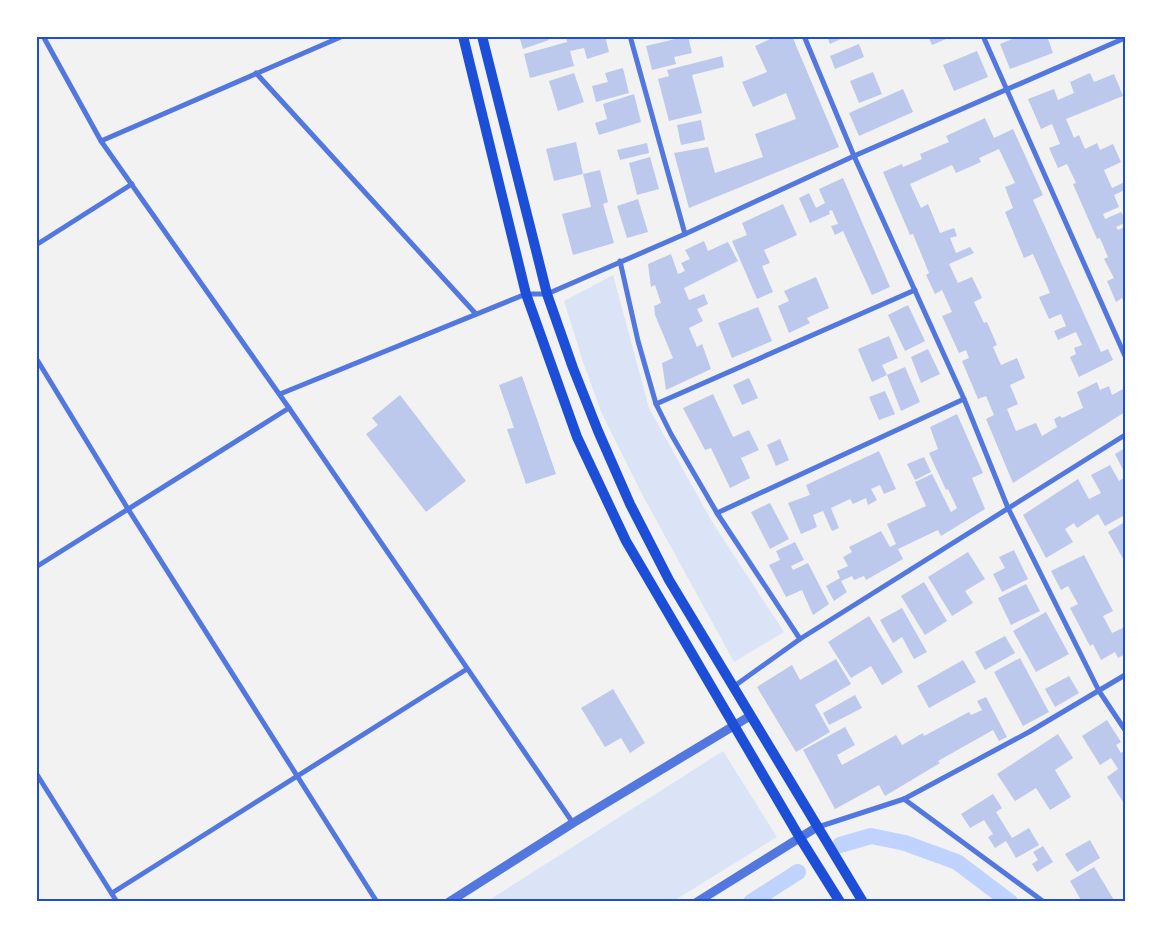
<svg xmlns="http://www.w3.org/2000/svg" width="1161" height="938" font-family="Figtree,sans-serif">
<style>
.green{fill:#dbe4f7}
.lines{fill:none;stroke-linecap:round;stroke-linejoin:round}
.canal{stroke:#bfd3fe;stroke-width:16}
.building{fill:#bdc9ec}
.minor{stroke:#5277de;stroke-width:5}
.tertiary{stroke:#5277de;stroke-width:9}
.secondary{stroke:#1d4ed8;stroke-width:10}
.neatline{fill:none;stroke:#1d4ed8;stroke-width:2}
</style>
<rect width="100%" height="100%" fill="#f2f2f2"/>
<g class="green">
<path d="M613,275l36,133 62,112 73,112 -50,30 -90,-164 -42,-84 -19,-52 -19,-61z"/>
<path d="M723,751l54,86 -105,65h-186z"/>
</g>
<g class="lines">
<g class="canal">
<path d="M840,845l31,-9 34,7 52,19 53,40"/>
<path d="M751,902l47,-30"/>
</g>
</g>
<g class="building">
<path d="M519,36h29l1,4 -26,9z"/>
<path d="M566,36h39l4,16 -22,7 -3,-11 -14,3 4,15 -44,12 -6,-24 43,-12z"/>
<path d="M688,36l4,17 -18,4 2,7 -24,6 -6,-24z"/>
<path d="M777,36h15l47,111 -150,61 -15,-55 34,-6 7,26 48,-16 -8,-23 41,-15 -10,-26 -33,14 -11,-25 25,-10 -12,-26z"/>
<path d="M827,36h20l-17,8z"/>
<path d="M928,36h25l-21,9z"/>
<path d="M1020,36h27l6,17 -43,16 -10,-25z"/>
<path d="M859,44l5,13 -29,12 -5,-13z"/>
<path d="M977,51l11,26 -34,14 -11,-26z"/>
<path d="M722,56l2,11 -32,8 10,38 -33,8 -11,-42 11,-3 -2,-6z"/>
<path d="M623,68l6,25 -33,9 -4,-16 16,-4 -3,-9z"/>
<path d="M873,72l9,22 -23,9 -9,-22z"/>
<path d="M574,73l10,29 -26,9 -9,-30z"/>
<path d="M1090,73l4,9 20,-8 9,22 -57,23 8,19 5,-3 6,14 12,-6 3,7 13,-6 8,18 -17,8 8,18 13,-6v8l-11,5 5,12 -16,7 2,5 16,-7 4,7v4l-9,4 2,3 7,-3v77l-3,-6 -6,4 -9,-21 7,-3 -10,-19 4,-2 -8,-19 -3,1 -24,-55 3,-1 -9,-19 -9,4 -9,-20 11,-4 -8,-20 -11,5 -13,-30 26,-10 4,11 16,-7 -4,-11z"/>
<path d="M903,89l10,23 -54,24 -10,-23z"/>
<path d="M634,94l7,28 -42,13 -4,-12 12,-4 -4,-15z"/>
<path d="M985,118l9,20 19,-9 30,66 -10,5 68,152 7,-3 5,11 -34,17 -9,-20 6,-3 -2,-6 8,-3 -6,-13 -18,8 -4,-9 12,-5 -5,-12 -12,5 -10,-22 11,-4 -17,-39 -9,4 -19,-46 8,-4 -8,-21 10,-4 -16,-34 -20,9 2,4 -25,11 -4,-8 -42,19 11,24 7,-4 12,29 14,-5 3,8 -7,2 6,15 14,-6 4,6 -25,11 9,19 14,-6 10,21 -8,4 10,21 3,-1 10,23 -4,2 8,18 16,-7 8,20 -15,7 8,19 -11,5 9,22 20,-8 6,13 15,-9 -3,-8 6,-3 2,2 21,-10 -6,-16 20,-10 3,8 9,-4 3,9 13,-7v24l-112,71 -27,-64 8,-4 -8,-19 -8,3 -16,-38 7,-3 -3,-8 -7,3 -17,-37 10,-4 -10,-22 -7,4 -9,-19 3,-2 -16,-39 -3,1 -27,-63 19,-8 1,3 19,-8 -2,-5 29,-12 -3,-6z"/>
<path d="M701,120l4,20 -24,5 -4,-20z"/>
<path d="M576,142l7,32 17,-4 8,32 -5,2 11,39 -41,12 -11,-41 29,-7 -8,-33 -29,7 -8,-32z"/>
<path d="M647,143l2,10 -29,7 -3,-10z"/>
<path d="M650,157l9,32 -22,6 -8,-32z"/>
<path d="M843,178l47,109 -18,8 -29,-64 -8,4 -4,-9 7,-2 -6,-14 -3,1 1,3 -20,9 -11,-25 10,-5 7,15 9,-5 -6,-14z"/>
<path d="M638,199l10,33 -21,6 -10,-32z"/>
<path d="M783,204l14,31 -33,15 6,13 -8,3 11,26 -16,7 -25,-58 15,-6 -5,-12z"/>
<path d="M704,241l4,10 20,-9 10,19 -54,27 5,12 15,-6 4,10 -11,5 6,12 -14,7 8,19 5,-3 9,25 -45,21 -4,-27 11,-5 -18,-43 -1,-9 7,-3 -6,-18 -4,2 -3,-23 23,-10 7,20 7,-3 -4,-8 9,-4 -5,-9z"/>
<path d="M816,277l13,31 -22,10 3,5 -21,10 -11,-27 11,-5 -5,-10z"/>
<path d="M908,305l17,36 -20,10 -17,-36z"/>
<path d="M758,307l14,34 -40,17 -14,-35z"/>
<path d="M889,336l9,22 -16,7 5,10 -15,7 -14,-33z"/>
<path d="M928,349l12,25 -19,9 -10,-26z"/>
<path d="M905,367l15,35 -19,9 -14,-36z"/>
<path d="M522,376l34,98 -30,10 -19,-55 7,-1 -15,-43z"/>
<path d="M749,378l9,20 -16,7 -9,-20z"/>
<path d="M885,391l10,23 -16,6 -10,-23z"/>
<path d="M713,394l20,43 16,-7 10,20 -18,8 9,20 -20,10 -19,-40 -6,2 -22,-42z"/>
<path d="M400,395l66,86 -40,31 -60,-78 12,-9 -6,-7z"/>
<path d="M957,414l26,59 -11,5 13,31 -44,27 -3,-6 -40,19 5,10 -37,21 -2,-4 -10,4 -2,-4 -11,5 6,11 -13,9 -8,-15 14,-8 -3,-7 11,-5 -5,-9 9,-5 -3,-5 32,-16 9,16 6,-3 -9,-20 39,-18 -11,-24 17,-8 19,38 6,-4 -9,-19 -2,1 -17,-37 9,-4 -8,-22z"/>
<path d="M780,439l9,21 -13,6 -9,-21z"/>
<path d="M1125,448v26l-10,-20z"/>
<path d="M879,451l17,38 -12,5 -4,-9 -9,4 6,11 -9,5 -2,-7 -13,6 -3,-5 -19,9 8,20 -7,3 -9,-20 -10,4 4,12 -16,7 -13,-31 22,-8 -4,-10z"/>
<path d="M924,457l7,15 -16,8 -8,-16z"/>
<path d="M1110,465l9,16 6,-4v38l-20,11 -7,-12 -21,14 -3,-5 -9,6 8,13 -27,16 -23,-43 55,-36 11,20 12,-6 -10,-18z"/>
<path d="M770,503l19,36 -19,10 -19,-37z"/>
<path d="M1125,522v40l-17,-30z"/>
<path d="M795,542l9,18 -13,6 2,4 15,-7 21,41 -16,11 -11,-25 -16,7 -17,-32 11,-5 -4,-9z"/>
<path d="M1014,550l14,29 -26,13 -9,-18 12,-6 -6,-11z"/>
<path d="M968,552l17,27 -20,12 8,12 -21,13 -24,-39z"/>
<path d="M1084,555l29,56 -10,5 9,17 13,-6v27l-7,4 -3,-6 -14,8 -8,-16 -3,2 -20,-38 8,-4 -10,-18 -7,4 -10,-19z"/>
<path d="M924,582l23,39 -22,14 -24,-39z"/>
<path d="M1026,584l14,27 -29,14 -13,-27z"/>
<path d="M902,608l25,44 -13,7 -12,-22 -9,6 -13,-23z"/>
<path d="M1046,612l23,42 -33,18 -23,-41z"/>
<path d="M869,616l34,56 -21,13 -11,-19 -20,12 -23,-36z"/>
<path d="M1005,636l10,17 -30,17 -10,-18z"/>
<path d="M1020,658l29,54 -26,14 -29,-54z"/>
<path d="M836,659l15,25 -36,21 15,27 -34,20 -39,-65 35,-22 8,15z"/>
<path d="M963,660l13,22 -47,26 -12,-22z"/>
<path d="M1069,676l10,17 -24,14 -10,-18z"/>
<path d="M613,689l32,54 -15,10 -9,-15 -16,9 -24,-39z"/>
<path d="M855,695l7,13 -33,17 -6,-12z"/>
<path d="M986,697l21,40 -8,4 -6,-11 -55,31 2,2 -55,33 -6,-11 -44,24 -32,-59 42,-23 10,18 -18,10 5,10 54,-30 6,10 21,-12 1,3 45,-24 2,3 11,-5 -5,-9z"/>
<path d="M1107,720l14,22 -5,3 5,8 4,-3v55l-18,-28 11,-8 -7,-11 -11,7 -18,-29z"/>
<path d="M1058,734l15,24 -18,12 16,27 -21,13 -14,-22 -21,13 -18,-27z"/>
<path d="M993,794l9,14 -6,4 16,26 17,-10 10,17 -23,13 -10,-17 -11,7 -7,-11 5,-3 -9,-14 -14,8 -9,-14z"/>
<path d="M1090,840l10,18 -23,14 -12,-18z"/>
<path d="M1043,846l10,16 -16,10 -5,-8 6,-4 -5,-8z"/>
<path d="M1094,867l11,18 10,17h-33l-1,-2 -11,-19z"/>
</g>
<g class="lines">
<g class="minor">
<path d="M43,36l58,105 188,267 284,415"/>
<path d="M630,36l55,198"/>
<path d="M804,36l50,120 110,243 44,109 91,183 26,39"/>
<path d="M983,36l142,320"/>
<path d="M256,73l220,241"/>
<path d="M101,141l242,-105"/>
<path d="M36,245l96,-61"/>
<path d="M620,261l18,80 18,63 15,30 46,79 83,126"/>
<path d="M36,358l92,151 249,393"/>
<path d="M280,394l246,-100h21l138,-60 169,-78 271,-118"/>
<path d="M656,404l259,-114"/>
<path d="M717,513l247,-114"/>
<path d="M36,567l253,-159"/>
<path d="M733,687l67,-48 325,-204"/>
<path d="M36,773l81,129"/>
<path d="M904,799l140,103"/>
<path d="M818,827l86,-28 125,-67 96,-57"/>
<path d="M112,893l355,-224"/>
</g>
<g class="tertiary">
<path d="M449,902l124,-79 177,-107"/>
<path d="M697,902l120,-75"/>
</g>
<g class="secondary">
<path d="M463,36l63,258 51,143 49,104 174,297 40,64"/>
<path d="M482,36l65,258 26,74 25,63 32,73 39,76 194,322"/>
</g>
</g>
<rect width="1161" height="938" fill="none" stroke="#ffffff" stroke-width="75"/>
<rect x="38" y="38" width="1086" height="862" class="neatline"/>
</svg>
